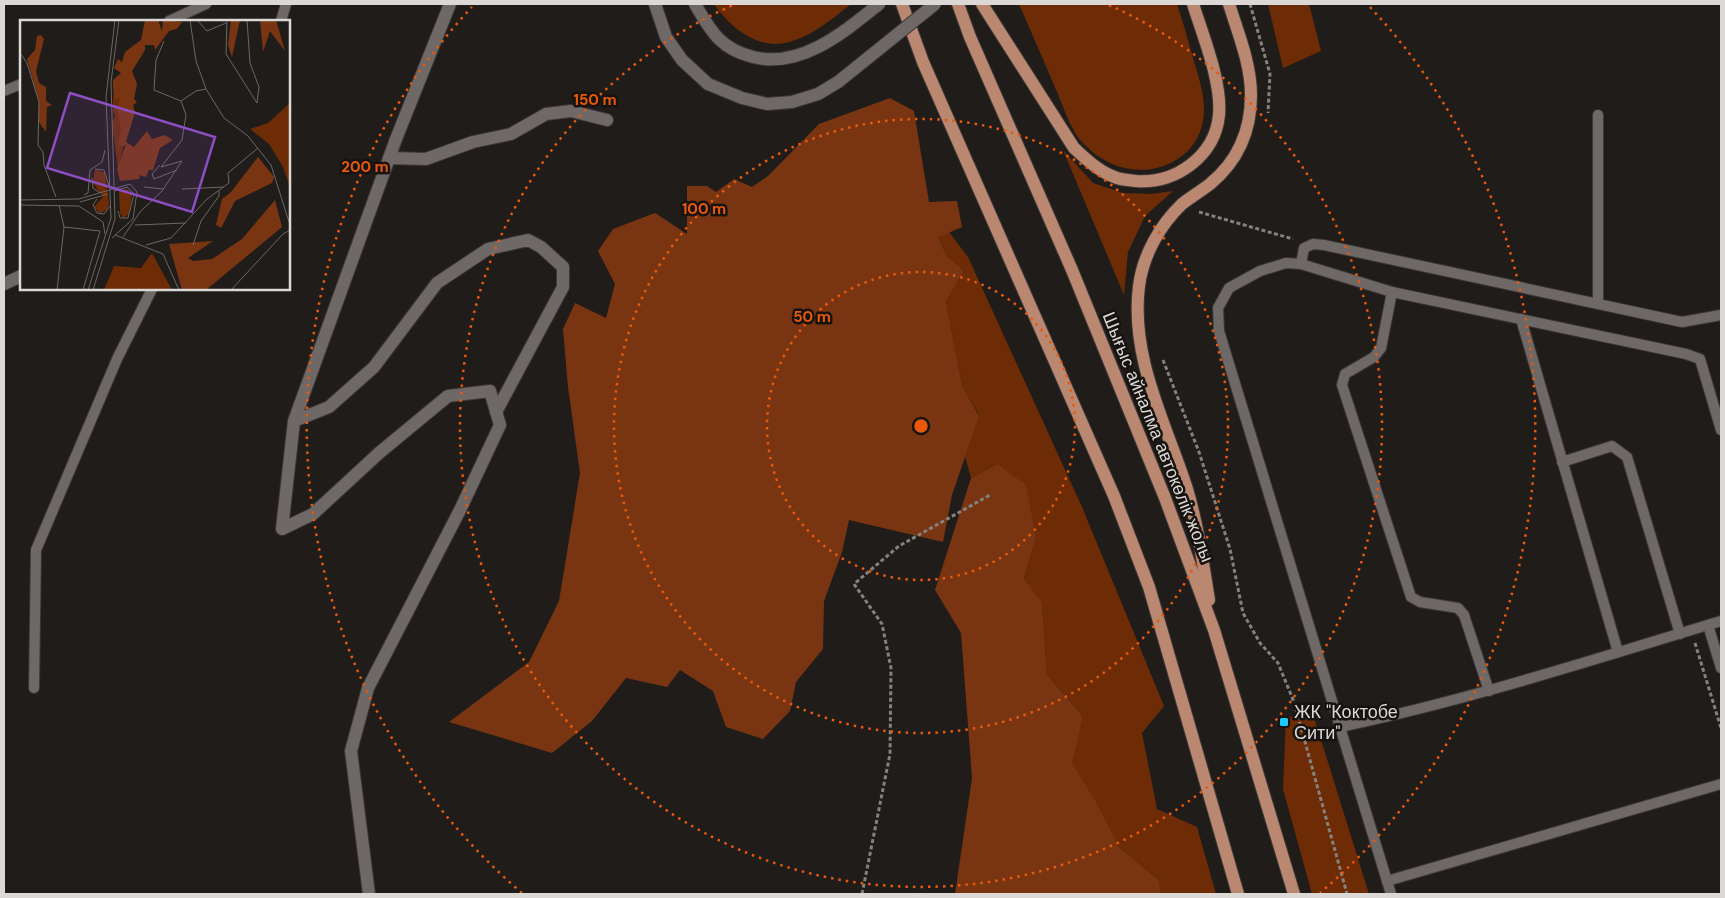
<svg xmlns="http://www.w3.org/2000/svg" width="1725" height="898" font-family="'DM Sans',sans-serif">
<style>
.green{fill:#6d2c06}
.forest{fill:#793511}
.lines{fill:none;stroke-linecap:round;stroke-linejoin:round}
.lane-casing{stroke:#3c3837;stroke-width:12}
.street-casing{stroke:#3c3837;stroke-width:14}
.secondary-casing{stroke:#3c3837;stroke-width:14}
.primary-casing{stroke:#3c3837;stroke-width:14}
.path{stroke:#85817f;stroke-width:3;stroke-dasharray:4 2.5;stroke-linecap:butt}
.lane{stroke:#6e6866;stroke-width:10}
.street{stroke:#6e6866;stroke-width:12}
.secondary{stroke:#6e6866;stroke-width:12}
.primary{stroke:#ba8770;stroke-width:12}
.secondary-bridge-casing{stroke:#3c3837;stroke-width:14;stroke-linecap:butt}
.secondary-bridge{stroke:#6e6866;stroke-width:12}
.ring{fill:none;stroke:#e8590c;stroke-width:2.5;stroke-dasharray:2.5 5}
.poi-dot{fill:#1acafc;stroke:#171311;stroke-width:2}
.labels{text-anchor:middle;stroke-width:5;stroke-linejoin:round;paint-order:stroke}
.street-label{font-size:18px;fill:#dbd8d6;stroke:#171311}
.poi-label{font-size:18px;fill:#dbd8d6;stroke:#171311;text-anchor:start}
.inset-road{fill:none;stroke:#6b6765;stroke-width:1}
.view{fill:#8e4ec4;fill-opacity:0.15;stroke:#8e4ec4;stroke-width:2.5}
.inset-edge{fill:none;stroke:#dbd8d6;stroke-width:2.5}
.centre{fill:#e8590c;stroke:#171311;stroke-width:2.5}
.ring-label{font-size:15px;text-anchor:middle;font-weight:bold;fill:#e8590c;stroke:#171311;stroke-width:5;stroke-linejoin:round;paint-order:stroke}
</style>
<rect width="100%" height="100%" fill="#201c1a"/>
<g class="green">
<path d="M714,4h137c-19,15 -41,34 -66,39 -29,6 -56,-17 -71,-39z"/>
<path d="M1019,4h158c6,18 11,36 16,54 5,17 11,34 11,52 0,31 -22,54 -52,59 -26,4 -50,-6 -68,-25 -12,-11 -20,-35 -26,-50 -13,-30 -26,-60 -39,-90z"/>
<path d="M1268,4h41l12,47 -38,17z"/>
<path d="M1063,150l30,33 30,10 28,1 22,-3 -28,25 -17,36 -4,43z"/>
<path d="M949,232l19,25 114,250 82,199 -22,27 15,76 40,18 19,67h-55l-2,-14 -40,-33 -48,-84 12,-46 -36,-43 -5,-70 -18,-26 12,-40 -39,-74 -26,14 -6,-22 14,-41 -17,-30 -16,-84 18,-30 -18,-16 -7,-19z"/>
<path d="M1312,711l57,183h-57l-29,-105 3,-71z"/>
</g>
<g class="forest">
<path d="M890,98l24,13 15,91 28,-1 5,26 -23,10 7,18 18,16 -18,30 16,84 17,31 -27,79 -9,47 -94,-22 -7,32 -18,49 -1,48 -27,33 -6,29 -27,28 -37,-12 -13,-36 -33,-21 -13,17 -41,-9 -34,43 -40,32 -103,-31 80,-60 30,-61 21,-128 -12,-86 -5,-58 12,-26 31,15 9,-34 -17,-33 15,-22 42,-16 32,21v-48h20l9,6 18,-13 18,8 16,-11 51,-52z"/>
<path d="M997,464l29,21 10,53 -12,40 18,25 5,71 36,43 -11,46 25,41 22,43 40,33 2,14h-206l17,-116 -11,-145 -26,-43 36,-112z"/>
</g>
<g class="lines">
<defs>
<g id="lane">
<path d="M169,21l37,-17"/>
<path d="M281,21l5,-17"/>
<path d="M4,91l17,-7"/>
<path d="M1301,264l3,-16 9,-4 11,1 358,77 39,-7"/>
<path d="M1392,292l-11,56 -7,9 -29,17 -3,11 69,212 9,5 38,6 6,7 25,76"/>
<path d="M1598,304v-189"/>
<path d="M1521,319l97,333"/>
<path d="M1562,462l50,-16 15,11 53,177"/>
<path d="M1708,625l13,43"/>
<path d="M34,688l2,-138 81,-191 35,-70"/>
<path d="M1340,727c129,-27 255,-68 381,-106"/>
<path d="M1387,881l334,-97"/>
<path d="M1391,894l-172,-563 -1,-23 11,-20 31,-17 26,-8 15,1 91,28 294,62 14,5 21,71"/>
</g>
<g id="street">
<path d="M389,158l37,1 47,-17 38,-8 35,-20 25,-3 36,9"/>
<path d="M4,284l17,-8"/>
<path d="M294,421l35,-14 45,-40 63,-84 51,-34 40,-9 13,7 22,20v20l-67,125"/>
<path d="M369,894l-18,-143 17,-63 92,-178 40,-85 -10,-34 -42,5 -69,57 -66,61 -31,15 12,-108 102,-282 54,-135"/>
</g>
<g id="secondary">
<path d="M655,4l11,33 16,23 26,24 34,14 25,6 25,-2 26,-8 20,-12"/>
<path d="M695,4c7,12 14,25 24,35 9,9 22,15 34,18 48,12 91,-25 126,-53"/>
</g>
<g id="primary">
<path d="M902,4l21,58 191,434 35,91 89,307"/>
<path d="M958,4l12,33 102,233 93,228 49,132 80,264"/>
<path d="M982,4l92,144c13,12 25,24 43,30 6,2 13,2 19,3 40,3 79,-25 83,-66 3,-33 -16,-79 -26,-111"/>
<path d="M1209,600c-6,-37 -11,-74 -22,-111 -21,-66 -57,-131 -48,-203 4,-31 21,-61 43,-82 9,-7 19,-13 28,-20 28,-23 41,-52 41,-89 0,-31 -13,-62 -22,-91"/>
</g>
</defs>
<use href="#lane" class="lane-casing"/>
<use href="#street" class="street-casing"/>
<use href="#secondary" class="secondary-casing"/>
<use href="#primary" class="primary-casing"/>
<g class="path">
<path d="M1250,4l20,70 -2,39"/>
<path d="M1199,212l94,27"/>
<path d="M1163,360l36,92 31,97 13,64 17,30 18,20 16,39 53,192"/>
<path d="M1695,643l26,85"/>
<path d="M862,894l28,-140 1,-86 -9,-44 -28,-40 45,-38 91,-51"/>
</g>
<use href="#lane" class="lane"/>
<use href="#street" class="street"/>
<use href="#secondary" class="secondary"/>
<use href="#primary" class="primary"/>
<defs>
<path id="secondary-bridge" d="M838,82l97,-78"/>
</defs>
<use href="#secondary-bridge" class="secondary-bridge-casing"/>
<use href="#secondary-bridge" class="secondary-bridge"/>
</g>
<g class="ring">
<circle cx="921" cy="426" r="154"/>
<circle cx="921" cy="426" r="307"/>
<path d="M1109 5A461 461 0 1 1 733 5"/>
<path d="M522 893A614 614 0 0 1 472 7M1370 7A614 614 0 0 1 1320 893"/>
</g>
<rect class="poi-dot" x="1279" y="717" width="10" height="10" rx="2.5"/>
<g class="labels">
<g class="street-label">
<text transform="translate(1158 437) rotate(68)" y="6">Шығыс айналма автокөлік жолы</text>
</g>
<g class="poi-label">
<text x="1294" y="718">ЖК "Коктобе<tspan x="1294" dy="21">Сити"</tspan></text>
</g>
</g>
<g transform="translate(20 20)">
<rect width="270" height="270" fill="#201c1a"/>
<path d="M93,74l4,6 3,-3 3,52 -5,20 -6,-46 3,-8 -2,-3zM270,83v84l-7,-20 -14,-23 -19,-15 18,-6zM75,149l10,4 4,31 -2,6 -7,3 -6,-6 9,-10 -10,-14zM107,169l5,5 -3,20 -6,4 -3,-5 -1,-22zM132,233l20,37h-68l10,-24 27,2z" fill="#6d2c06"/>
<path d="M125,0h13l4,11 1,-11 19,2 -5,7 -8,2 -14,19 -1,-5h-9v5l-13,21 5,13 -3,15 3,3 -4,3 2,7 -9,30 8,5 13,-16 5,8 13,-4 8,5 -13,8 -7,22h-4l-3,7 -6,-2 -1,4 -19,2 -3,-12 9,-25 -3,3 -5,-2 3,-16 -4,-20 3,-11 -4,2 -2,-3 -1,-10v-7l8,-7 -7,-5 4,-9 4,3 3,-10 16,-12zM211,0h9l-8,37 -4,-12zM240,0h16l9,31 -15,-20 -7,21zM21,15l3,4 -8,32 3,12 7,4v14l6,4 -5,2 -1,25 -7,-10v-21l-12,-42 8,-9 2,-14zM238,137l16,20 -2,6 -37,18 -14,27 -5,-3 6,-26 9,-7zM255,180l7,27 -76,63h-24l-13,-46 44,-3 -25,17 5,3 19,-2 30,-20z" fill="#793511"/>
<path class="inset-road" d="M170,0l6,41 10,28 18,29 24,18 23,29 19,60M177,0l10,11 19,-8M207,0l-1,34 31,49 2,-16 -9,-24 -3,-43M144,21l-8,19 -2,30 27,11M0,33l7,10 12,39 -1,43 5,7 1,13 12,32M140,145l-8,9 2,5 23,-9M75,149l9,1 5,16M72,158l1,10 7,5M124,167l19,2M162,169l42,-2M95,171l12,-4 7,7 -6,24h-8l-2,-7M64,175l4,-2 2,-23 12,-8 3,-12M77,179l-4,6 4,8 7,1 6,-8M0,180l59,-1 51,-15 7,8 -4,27 -21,19M60,182l28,-8M0,185l59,1 24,16 2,12M115,205l51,-2M44,207l36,4 -17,59M95,215l48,19 16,36M103,217l17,-25 22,-21 20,-30 -21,6 21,-27 4,-25 -5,-14 15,-10 10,-2M126,225l25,-7 36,-39 22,-16 -1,-10 30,-25M173,225l8,-24 18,-25v-5M37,270l7,-63 -5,-22M68,270l23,-72 -5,-121 9,-77M73,270l22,-71 -4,-137 8,-62M211,270l52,-56 7,-4"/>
<path class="view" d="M50,73l145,44 -23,75 -145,-44z"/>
<rect width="270" height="270" class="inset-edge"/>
</g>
<circle cx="921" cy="426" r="8" class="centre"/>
<g class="ring-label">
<text x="595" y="105">150 m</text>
<text x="365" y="172">200 m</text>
<text x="704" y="214">100 m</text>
<text x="812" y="322">50 m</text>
</g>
<rect width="1725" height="898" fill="none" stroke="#dbd8d6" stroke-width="10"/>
</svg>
